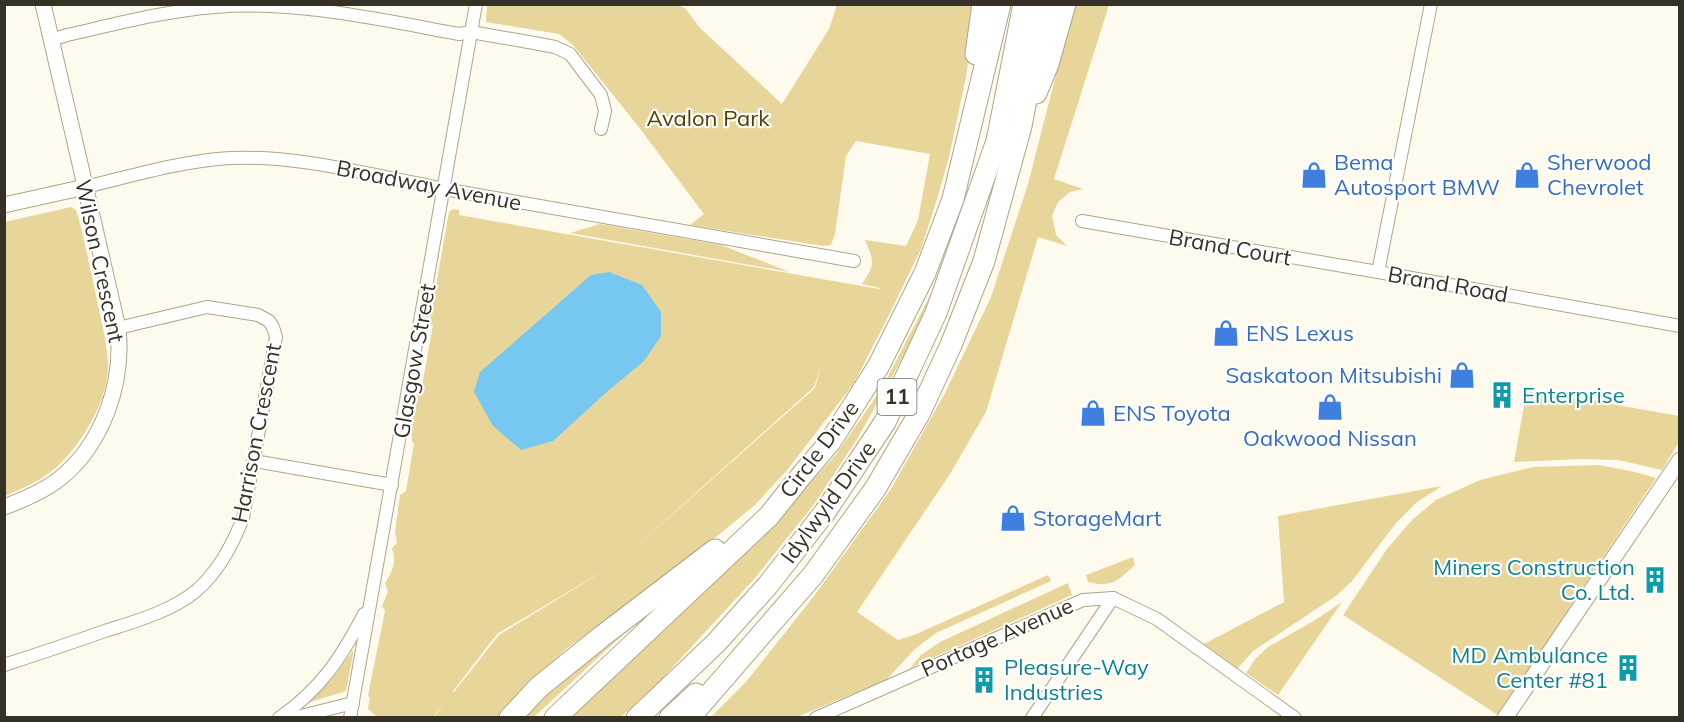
<svg xmlns="http://www.w3.org/2000/svg" width="1684" height="722" font-family="Mulish,sans-serif">
<style>
.green{fill:#e8d59a;fill-rule:evenodd}
.water{fill:#77c8f1}
.lines{fill:none;stroke-linecap:round;stroke-linejoin:round}
.minor-casing{stroke:#afa586;stroke-width:14}
.tertiary-casing{stroke:#afa586;stroke-width:17}
.motorway-casing{stroke:#afa586;stroke-width:23}
.minor{stroke:#fff;stroke-width:12}
.tertiary{stroke:#fff;stroke-width:15}
.motorway{stroke:#fff;stroke-width:21}
.labels{text-anchor:middle;stroke-width:4.5;stroke-linejoin:round;paint-order:stroke}
.shield{fill:#fff;stroke:#726f66;stroke-width:1.5}
.shield-label{font-size:21px;font-weight:bold;fill:#353125}
.park-label{font-size:22px;fill:#514002;stroke:#fff}
.shop-label{font-size:22px;fill:#366cbe;stroke:#fff;text-anchor:start}
.street-label{font-size:22px;fill:#353125;stroke:#fff}
.culture-label{font-size:22px;fill:#0d838f;stroke:#fff;text-anchor:start}
</style>
<rect width="100%" height="100%" fill="#fefaed"/>
<g class="green">
<path d="M487,5h189l9,3 15,20 82,76 47,-75 8,-24h139l-10,72 -17,80 -12,42 -16,50 -33,68 -34,66 -66,86 -33,36 -77,63 -112,81 -45,41 -23,27h-64l12,-16 -13,16h-56l-9,-8 2,-11 -2,-2c5,-29 12,-57 17,-86l-3,-4 6,-14 -3,-9c5,-7 10,-17 9,-26 -1,-9 -5,-7 3,-14l-2,-11 5,-37 6,-4 8,-48 -2,-1 -1,-17 5,-35 6,-4 11,-61h-4l20,-113 4,-3 6,1v5l420,74 1,-1 -18,-4c14,-20 12,-22 3,-44l41,6 12,-26 12,-66 -74,-13 -10,15 -11,78 -4,11 -8,1 -133,-21 14,-11 -66,-88 -65,-81 -14,-11 -73,-12zM821,366l-6,22 -196,174 195,-175zM615,564l-116,71 -45,57 -1,-1 44,-57z"/>
<path d="M1074,5h35l-55,174 29,10 -13,3 -12,10 -6,14 4,19 11,11 -29,-9 -52,175 -36,62 -93,138 41,28 16,-5 134,-60 3,6 -115,52 -21,16 -29,31 -89,37 -87,1 36,-36 68,-86 77,-107 54,-96 46,-96 37,-113z"/>
<path d="M71,207l5,3 3,10c7,28 13,56 19,85 4,19 9,38 10,58 2,37 -32,93 -63,113 -12,8 -27,14 -40,20v-274z"/>
<path d="M600,224l121,21 69,27 -220,-39z"/>
<path d="M943,271l-28,65 -58,103 -42,64 -60,75 -96,104 -38,35 -50,1 179,-171 85,-91 47,-68z"/>
<path d="M1527,389l152,27v26l-17,28 -44,-10 -35,-1 -69,3z"/>
<path d="M1599,465l36,7 21,6 -158,237 -155,-100 44,-66 25,-29 24,-20 44,-20 53,-13z"/>
<path d="M1442,486l-25,16 -21,21 -44,58 -16,15 -83,55 -16,18 -33,-25 80,-42 -6,-86z"/>
<path d="M1133,557l2,8c-17,15 -22,23 -47,17l-2,-7z"/>
<path d="M1068,583l4,12 -162,73 11,-13 19,-13z"/>
<path d="M661,599l-127,118 -15,1 17,-19z"/>
<path d="M1342,602l-64,93 -32,-22 10,-15 12,-11 49,-28z"/>
<path d="M354,649l-8,42 -39,12 26,-25z"/>
</g>
<path class="water" d="M609,272l33,13 19,27v24l-17,25 -35,29 -56,51 -32,9 -28,-24 -19,-34 6,-20 111,-97z"/>
<g class="lines">
<defs>
<g id="minor">
<path d="M1431,4l-53,268 302,54"/>
<path d="M51,40l16,-5c49,-11 98,-24 148,-28 78,-7 168,13 244,27l12,-2 63,11 21,4 15,7 31,41 4,16 -4,18"/>
<path d="M85,187c47,-11 96,-26 145,-29 65,-3 132,15 196,27l18,4 410,72"/>
<path d="M1082,221l296,51"/>
<path d="M254,461l138,24"/>
<path d="M4,665c34,-11 67,-22 101,-34 31,-10 65,-19 91,-40 22,-19 37,-47 47,-73l33,-181 -3,-10 -4,-6 -11,-6 -51,-8 -89,21"/>
<path d="M279,718c42,-29 62,-60 85,-104"/>
<path d="M293,718l60,-15"/>
<path d="M350,718l126,-714"/>
<path d="M816,718l267,-118 30,-2 44,21 138,99"/>
<path d="M1032,718l81,-120"/>
</g>
<g id="tertiary">
<path d="M4,205l81,-18"/>
<path d="M4,507c19,-7 38,-15 54,-27 45,-35 66,-97 60,-152l-75,-324"/>
<path d="M1505,718l175,-258"/>
</g>
<g id="motorway">
<path d="M976,54l7,-50"/>
<path d="M1036,93l12,-29 17,-60"/>
<path d="M510,718l29,-31 62,-50 114,-87"/>
<path d="M555,718l214,-202 32,-40 29,-34 48,-75 47,-94 28,-74 47,-195"/>
<path d="M637,718l79,-75 52,-58 57,-73 60,-90 51,-109 61,-172 27,-137"/>
<path d="M670,718l26,-24"/>
<path d="M689,718l124,-143 62,-86 44,-75 32,-69 33,-84 37,-135 23,-122"/>
</g>
</defs>
<use href="#minor" class="minor-casing"/>
<use href="#tertiary" class="tertiary-casing"/>
<use href="#motorway" class="motorway-casing"/>
<use href="#minor" class="minor"/>
<use href="#tertiary" class="tertiary"/>
<use href="#motorway" class="motorway"/>
</g>
<defs>
<symbol id="shop-bare" viewBox="-9 -9 18 18"><path d="M-5-2.5h2.3a2.7 3.5 0 0 1 5.4 0H5L5.5 6h-11ZM-1.5-2.5h3a1.5 2.3 0 0 0-3 0Z" fill="#3f7fe0" stroke="#fff" stroke-width="2.5" paint-order="stroke"/></symbol>
<symbol id="building-bare" viewBox="-9 -9 18 18"><path d="M-4-6H4V6H1V3H-1V6H-4ZM-2.5-4.3h1.7v1.8h-1.7ZM.8-4.3h1.7v1.8H.8ZM-2.5-1h1.7V.8h-1.7ZM.8-1h1.7V.8H.8Z" fill="#0f9aa8" stroke="#fff" stroke-width="2.5" paint-order="stroke"/></symbol>
</defs>
<g fill-rule="evenodd">
<use href="#shop-bare" x="1295" y="156" width="38" height="38"/>
<use href="#shop-bare" x="1508" y="156" width="38" height="38"/>
<use href="#shop-bare" x="1207" y="314" width="38" height="38"/>
<use href="#shop-bare" x="1443" y="356" width="38" height="38"/>
<use href="#building-bare" x="1483" y="376" width="38" height="38"/>
<use href="#shop-bare" x="1311" y="388" width="38" height="38"/>
<use href="#shop-bare" x="1074" y="394" width="38" height="38"/>
<use href="#shop-bare" x="994" y="499" width="38" height="38"/>
<use href="#building-bare" x="1636" y="561" width="38" height="38"/>
<use href="#building-bare" x="1609" y="649" width="38" height="38"/>
<use href="#building-bare" x="965" y="661" width="38" height="38"/>
</g>
<g class="labels">
<rect class="shield" x="877.5" y="379" width="39" height="36" rx="4.5"/>
<g class="shield-label">
<text x="897" y="404">11</text>
</g>
<g class="park-label">
<text x="708" y="126">Avalon Park</text>
</g>
<g class="shop-label">
<text x="1334" y="170">Bema<tspan x="1334" dy="25">Autosport BMW</tspan></text>
<text x="1547" y="170">Sherwood<tspan x="1547" dy="25">Chevrolet</tspan></text>
<text x="1246" y="341">ENS Lexus</text>
<text x="1442" y="383" text-anchor="end">Saskatoon Mitsubishi</text>
<text x="1113" y="421">ENS Toyota</text>
<text x="1330" y="446" text-anchor="middle">Oakwood Nissan</text>
<text x="1033" y="526">StorageMart</text>
</g>
<g class="street-label">
<text transform="translate(429 185) rotate(11)" y="8">Broadway Avenue</text>
<text transform="translate(1230 247) rotate(10)" y="8">Brand Court</text>
<text transform="translate(100 261) rotate(78)" y="8">Wilson Crescent</text>
<text transform="translate(1448 284) rotate(10)" y="8">Brand Road</text>
<text transform="translate(414 361) rotate(-80)" y="8">Glasgow Street</text>
<text transform="translate(256 433) rotate(-79)" y="8">Harrison Crescent</text>
<text transform="translate(819 449) rotate(-53)" y="8">Circle Drive</text>
<text transform="translate(828 502) rotate(-54)" y="8">Idylwyld Drive</text>
<text transform="translate(997 637) rotate(-24)" y="8">Portage Avenue</text>
</g>
<g class="culture-label">
<text x="1522" y="403">Enterprise</text>
<text x="1635" y="575" text-anchor="end">Miners Construction<tspan x="1635" dy="25">Co. Ltd.</tspan></text>
<text x="1608" y="663" text-anchor="end">MD Ambulance<tspan x="1608" dy="25">Center #81</tspan></text>
<text x="1004" y="675">Pleasure-Way<tspan x="1004" dy="25">Industries</tspan></text>
</g>
</g>
<rect width="1684" height="722" fill="none" stroke="#353125" stroke-width="12"/>
</svg>
